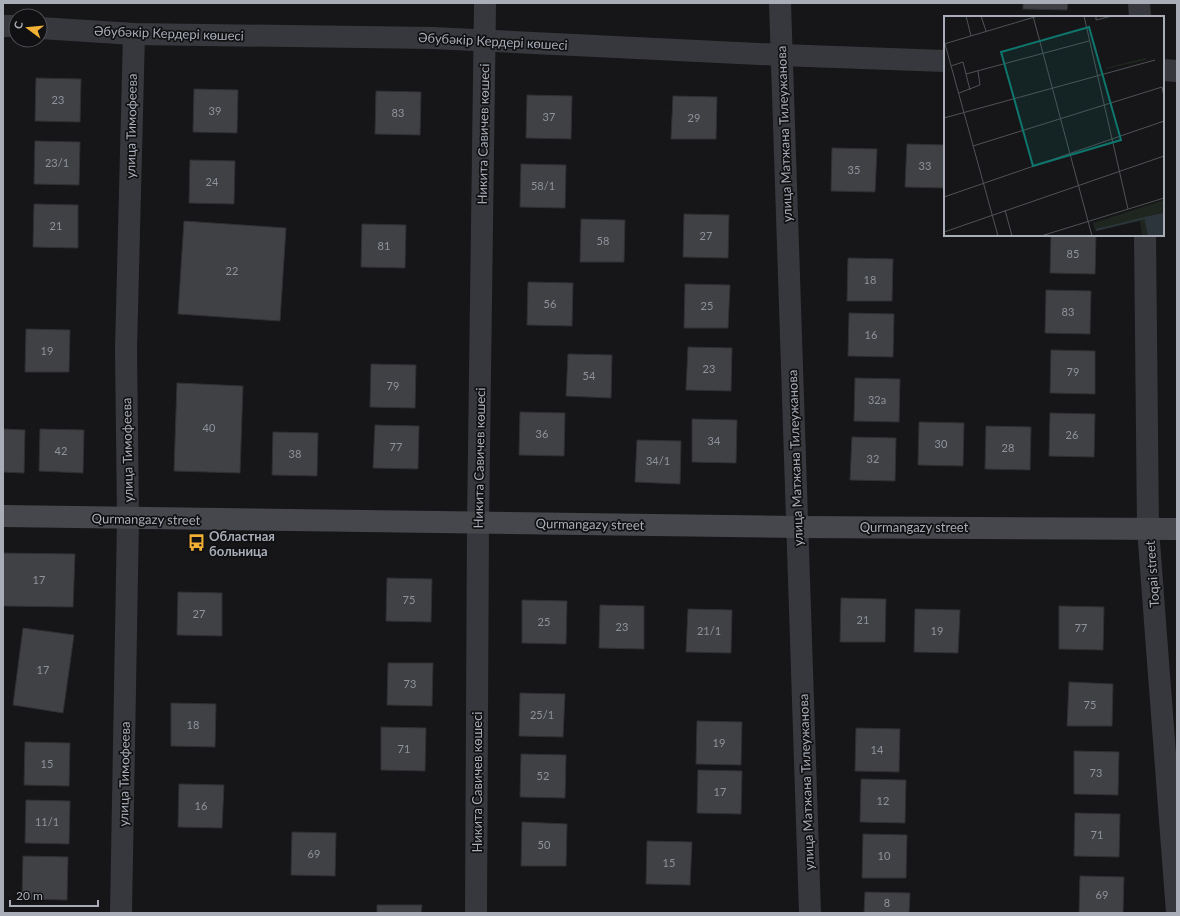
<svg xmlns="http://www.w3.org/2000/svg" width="1180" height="916" font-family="Lato,sans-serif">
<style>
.building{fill:#404145;stroke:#303034}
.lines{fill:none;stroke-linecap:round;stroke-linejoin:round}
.street{stroke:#37383d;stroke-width:22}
.secondary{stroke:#45474d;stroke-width:22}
.labels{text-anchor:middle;stroke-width:3.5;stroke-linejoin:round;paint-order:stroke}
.number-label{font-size:11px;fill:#8e929b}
.street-label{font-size:13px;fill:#a8adb8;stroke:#111113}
.poi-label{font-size:13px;font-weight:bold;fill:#a8adb8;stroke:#111113;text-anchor:start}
.inset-river{fill:none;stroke:#2c353c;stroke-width:2}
.inset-road{fill:none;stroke:#505258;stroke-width:1}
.view{fill:#0f766e;fill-opacity:0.15;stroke:#0f766e;stroke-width:2}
.inset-edge{fill:none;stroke:#a8adb8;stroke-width:2}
</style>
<rect width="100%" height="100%" fill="#161618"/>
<g class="building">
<path d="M1023,3h45l-1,7 -44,-1z"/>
<path d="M36,78l45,1 -1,43 -45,-1z"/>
<path d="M194,89l44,1 -1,43 -44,-1z"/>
<path d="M376,91l45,1 -1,43 -45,-1z"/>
<path d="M527,95l45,1 -1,43 -45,-1z"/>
<path d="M673,96l44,1 -1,42h-45z"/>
<path d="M35,141l45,1 -1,43 -45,-1z"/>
<path d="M907,144l38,1v43l-40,-1z"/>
<path d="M832,148l45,1 -2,43 -44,-1z"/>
<path d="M190,160l45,1 -1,43 -45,-1z"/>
<path d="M521,164l45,1 -1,43 -45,-1z"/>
<path d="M34,204l44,1v43l-45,-1z"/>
<path d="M684,214l45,1 -1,43 -45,-1z"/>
<path d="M581,219l44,1 -1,42h-44z"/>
<path d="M184,221l102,7 -6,93 -102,-7z"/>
<path d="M362,224l44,1 -1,43 -44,-1z"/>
<path d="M1051,235h45l-1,39 -45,-1z"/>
<path d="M848,258l45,1 -1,42h-45z"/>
<path d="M528,282l45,1 -1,43 -45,-1z"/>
<path d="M685,284l45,1 -2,43h-44z"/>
<path d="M1046,290l45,1 -1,43 -45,-1z"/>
<path d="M849,313l45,1 -1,43 -45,-1z"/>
<path d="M26,329l44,1 -1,42h-44z"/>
<path d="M688,347l44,1 -1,43 -45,-1z"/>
<path d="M1051,350l44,1v43l-45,-1z"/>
<path d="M568,354l44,1 -1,43 -45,-2z"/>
<path d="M371,364l45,1 -1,43 -45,-1z"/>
<path d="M855,378l45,1 -1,43 -45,-1z"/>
<path d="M177,383l66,3 -3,87 -66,-2z"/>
<path d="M520,412l45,1 -1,43 -45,-1z"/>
<path d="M1050,413l45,1 -1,43 -45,-1z"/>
<path d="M692,419l45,1 -1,43 -44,-1z"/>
<path d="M919,422l45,1 -1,43 -45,-1z"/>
<path d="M375,425l44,1 -1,43 -45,-1z"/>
<path d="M986,426l45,1 -1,43 -45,-1z"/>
<path d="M3,429l22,1 -1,43 -21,-1z"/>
<path d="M40,429l44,1 -1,43 -44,-2z"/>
<path d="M273,432l45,1 -1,43 -45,-1z"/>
<path d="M852,437l44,1 -1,43 -45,-1z"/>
<path d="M637,440l44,1 -1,43 -45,-2z"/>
<path d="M3,553l72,1 -2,53 -70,-1z"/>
<path d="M387,578l45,1 -1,43 -45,-1z"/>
<path d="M178,592l44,1v43l-45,-1z"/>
<path d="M841,598l45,1 -1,43h-45z"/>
<path d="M522,600l45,1 -1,43 -44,-1z"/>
<path d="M600,605l44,1v43l-45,-1z"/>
<path d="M1059,606l45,1 -1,43 -44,-1z"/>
<path d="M688,609l44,1 -1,43 -45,-1z"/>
<path d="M915,609l45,1 -2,43 -44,-1z"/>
<path d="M23,628l51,7 -11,78 -50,-8z"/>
<path d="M388,663h45l-1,43 -45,-1z"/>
<path d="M1069,682l44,2 -1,42h-45z"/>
<path d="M520,693l45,1 -2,43 -44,-1z"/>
<path d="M171,703l45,1 -1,43 -44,-1z"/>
<path d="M697,721l45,1 -1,43 -45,-1z"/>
<path d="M381,727l45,1 -1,43 -44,-1z"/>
<path d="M856,728l44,1 -1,43 -44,-1z"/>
<path d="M25,742l45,1 -1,43 -45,-1z"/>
<path d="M1074,751l45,1 -1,43 -44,-1z"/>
<path d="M521,754l45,1 -1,43 -45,-1z"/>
<path d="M698,770l44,1 -1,43 -44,-1z"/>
<path d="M861,779l45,1 -1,43 -45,-1z"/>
<path d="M179,784l45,1 -2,43 -44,-1z"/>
<path d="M26,800l44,1 -1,43 -44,-1z"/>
<path d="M1075,813l45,1 -1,43 -45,-1z"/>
<path d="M522,822l45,2 -1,42h-45z"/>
<path d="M292,832l44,1 -1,43 -44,-1z"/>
<path d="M863,834l44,1 -1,43h-44z"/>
<path d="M647,841l45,1 -2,43 -44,-1z"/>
<path d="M23,856l45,1 -1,43 -45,-1z"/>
<path d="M1080,876l44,1 -1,36h-44z"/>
<path d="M865,892l45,1 -1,20h-45z"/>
<path d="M377,905h45l-1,8h-44z"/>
</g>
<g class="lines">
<g class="street">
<path d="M780,3l30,910"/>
<path d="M1139,3l1,14"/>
<path d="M3,26h13"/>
<path d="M40,28l94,6 299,4 348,17 164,6"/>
<path d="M1163,70l14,1"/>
<path d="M1145,235l3,294 29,384"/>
<path d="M121,913l7,-394 -2,-170 8,-315"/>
<path d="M476,913l2,-390 7,-520"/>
</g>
<path class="secondary" d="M3,516l794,11 380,2"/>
</g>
<defs>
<symbol id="bus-bare" viewBox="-9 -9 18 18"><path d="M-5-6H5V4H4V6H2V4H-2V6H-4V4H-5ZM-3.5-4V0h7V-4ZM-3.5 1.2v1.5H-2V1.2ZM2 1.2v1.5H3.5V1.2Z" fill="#f2b134" stroke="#111113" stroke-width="2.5" paint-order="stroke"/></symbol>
</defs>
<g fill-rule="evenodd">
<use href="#bus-bare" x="184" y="530" width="25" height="25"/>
</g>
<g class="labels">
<g class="number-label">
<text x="58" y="104">23</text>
<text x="215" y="115">39</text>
<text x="398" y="117">83</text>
<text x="549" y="121">37</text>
<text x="694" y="122">29</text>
<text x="57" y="167">23/1</text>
<text x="925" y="170">33</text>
<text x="854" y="174">35</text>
<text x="212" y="186">24</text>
<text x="543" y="190">58/1</text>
<text x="56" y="230">21</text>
<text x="706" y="240">27</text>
<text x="603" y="245">58</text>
<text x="384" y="250">81</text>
<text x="1073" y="258">85</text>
<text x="232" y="275">22</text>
<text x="870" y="284">18</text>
<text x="550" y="308">56</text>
<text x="707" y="310">25</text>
<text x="1068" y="316">83</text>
<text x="871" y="339">16</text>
<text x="47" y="355">19</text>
<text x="709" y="373">23</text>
<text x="1073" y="376">79</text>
<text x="589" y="380">54</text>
<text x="393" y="390">79</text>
<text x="877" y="404">32а</text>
<text x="209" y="432">40</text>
<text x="542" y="438">36</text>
<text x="1072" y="439">26</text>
<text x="714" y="445">34</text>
<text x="941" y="448">30</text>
<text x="396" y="451">77</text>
<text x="1008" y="452">28</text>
<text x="61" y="455">42</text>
<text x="295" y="458">38</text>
<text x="873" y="463">32</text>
<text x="658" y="465">34/1</text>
<text x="39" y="584">17</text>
<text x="409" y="604">75</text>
<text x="199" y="618">27</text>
<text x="863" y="624">21</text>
<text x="544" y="626">25</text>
<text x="622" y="631">23</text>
<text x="1081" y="632">77</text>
<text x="709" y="635">21/1</text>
<text x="937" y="635">19</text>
<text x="43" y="674">17</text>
<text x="410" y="688">73</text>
<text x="1090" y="709">75</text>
<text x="542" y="719">25/1</text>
<text x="193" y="729">18</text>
<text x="719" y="747">19</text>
<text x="404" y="753">71</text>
<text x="877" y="754">14</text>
<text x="47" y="768">15</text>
<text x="1096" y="777">73</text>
<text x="543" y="780">52</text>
<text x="720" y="796">17</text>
<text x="883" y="805">12</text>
<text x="201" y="810">16</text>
<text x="47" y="826">11/1</text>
<text x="1097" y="839">71</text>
<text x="544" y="849">50</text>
<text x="314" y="858">69</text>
<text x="884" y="860">10</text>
<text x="669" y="867">15</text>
<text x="1102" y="899">69</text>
<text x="887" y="907">8</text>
</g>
<g class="street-label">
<text transform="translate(169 33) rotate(2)" y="5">Әбубәкір Кердері көшесі</text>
<text transform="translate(493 41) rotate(3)" y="5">Әбубәкір Кердері көшесі</text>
<text transform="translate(131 126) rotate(-89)" y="5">улица Тимофеева</text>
<text transform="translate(483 134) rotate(-89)" y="5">Никита Савичев көшесі</text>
<text transform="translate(784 134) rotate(-92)" y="5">улица Матжана Тилеужанова</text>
<text transform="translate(127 450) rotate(-91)" y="5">улица Тимофеева</text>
<text transform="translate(479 458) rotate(-89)" y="5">Никита Савичев көшесі</text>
<text transform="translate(795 458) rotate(-92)" y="5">улица Матжана Тилеужанова</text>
<text transform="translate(146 519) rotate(1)" y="5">Qurmangazy street</text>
<text transform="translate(590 524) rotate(1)" y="5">Qurmangazy street</text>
<text x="914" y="532">Qurmangazy street</text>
<text transform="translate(1152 574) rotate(-94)" y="5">Toqai street</text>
<text transform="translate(124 774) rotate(-89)" y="5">улица Тимофеева</text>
<text transform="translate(477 782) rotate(-90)" y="5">Никита Савичев көшесі</text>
<text transform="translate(806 782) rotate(-92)" y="5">улица Матжана Тилеужанова</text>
</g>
<g class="poi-label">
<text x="209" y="541">Областная<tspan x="209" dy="15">больница</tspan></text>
</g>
</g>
<g transform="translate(944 16)">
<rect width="220" height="220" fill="#161618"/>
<path d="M201,42l1,2 -41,9v-1zM220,184v36h-22l-2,-15 -45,10 -2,-8z" fill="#1e261f"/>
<path d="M220,197v23h-16l-4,-19z" fill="#2c353c"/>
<path class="inset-river" d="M152,214l49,-12"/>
<path class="inset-road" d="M22,0l5,20M37,0l5,15M89,0l59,220M140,0l44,193M152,0v4l16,-4M0,28l94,-28M1,28l53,192M7,50l12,-4 7,28M22,58l123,-33M15,77l21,-8 -2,-14M0,102l211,-58M29,130l189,-59 2,10M0,181l220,-76M61,194l7,26M0,216l220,-76M97,220l123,-38"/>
<path class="view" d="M145,11l32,113 -88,26 -32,-114z"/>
<rect width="220" height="220" class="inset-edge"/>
</g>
<rect width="1180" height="916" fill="none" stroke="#a8adb8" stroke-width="8"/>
<g transform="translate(28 28) rotate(286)"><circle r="19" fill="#111113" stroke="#4d4f55"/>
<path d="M0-3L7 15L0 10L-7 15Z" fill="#f2b134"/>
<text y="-6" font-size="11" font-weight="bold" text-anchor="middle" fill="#a8adb8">С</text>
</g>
<path d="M10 900v6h88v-6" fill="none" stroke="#a8adb8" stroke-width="2"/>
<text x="16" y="900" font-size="12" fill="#a8adb8" stroke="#111113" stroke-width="3" paint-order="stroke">20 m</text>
</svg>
